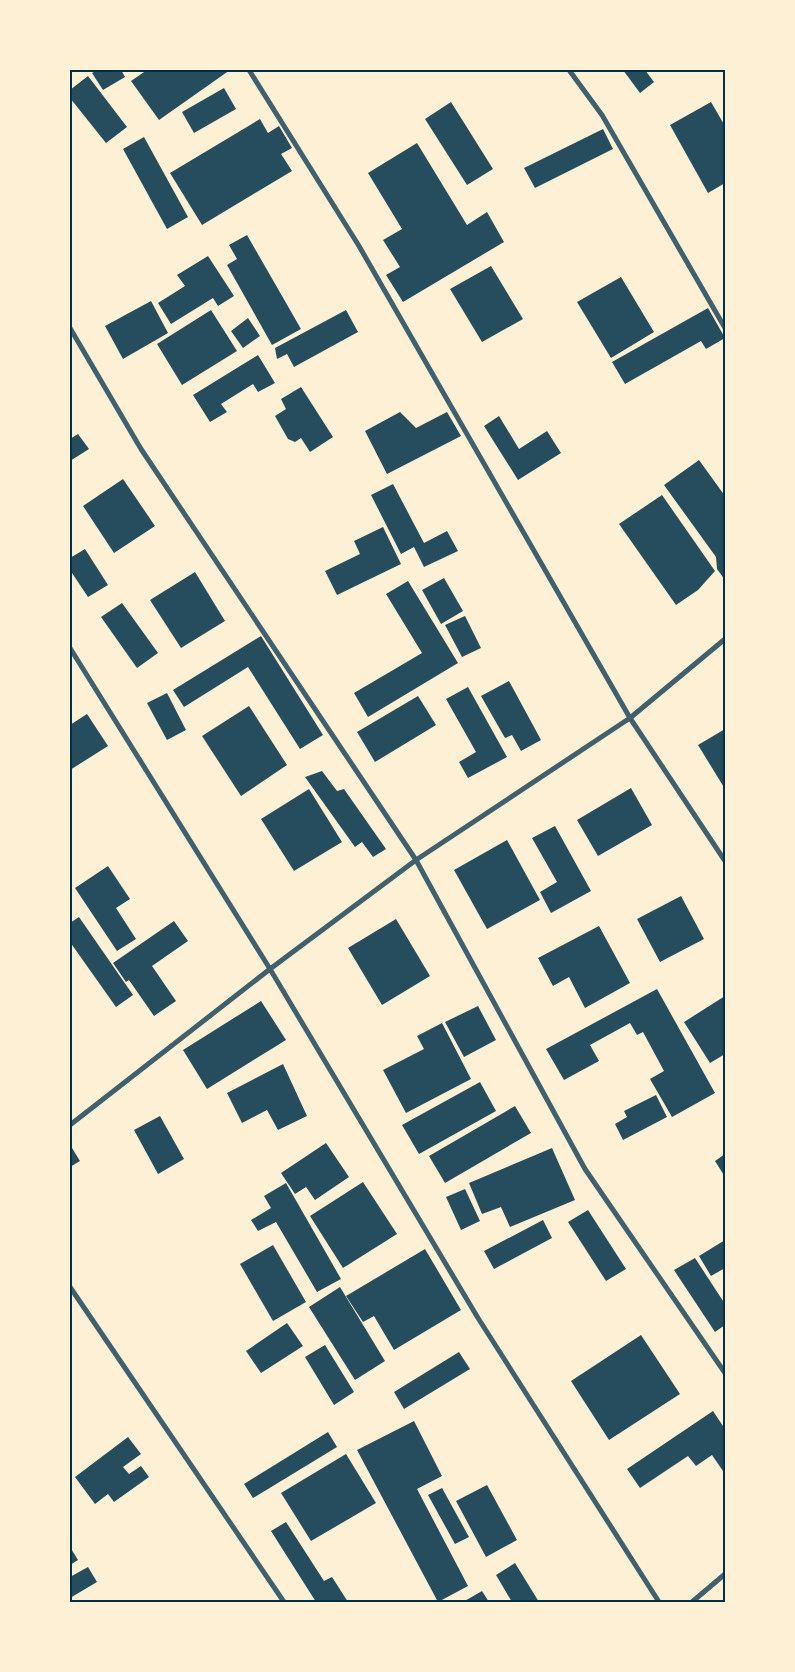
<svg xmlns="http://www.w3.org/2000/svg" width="795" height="1672" font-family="'Noto Serif',serif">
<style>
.building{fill:#264d5e}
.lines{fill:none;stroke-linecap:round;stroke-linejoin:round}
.minor{stroke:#3f606c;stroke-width:5}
.neatline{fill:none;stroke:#003049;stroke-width:2}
</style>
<rect width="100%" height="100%" fill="#fdf0d5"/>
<g class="building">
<path d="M98,70h23l4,7 -22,13 -11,-17z"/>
<path d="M147,70h83l-71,50 -28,-39z"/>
<path d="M623,70h22l9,12 -14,11z"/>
<path d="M88,76l39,51 -21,16 -36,-45v-8z"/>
<path d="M224,88l12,21 -42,24 -12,-21z"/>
<path d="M451,102l42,67 -26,16 -42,-66z"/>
<path d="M711,102l14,24v57l-17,10 -38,-68z"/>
<path d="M260,119l8,14 11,-7 13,22 -11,6 11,17 -90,54 -32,-52z"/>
<path d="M603,129l10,20 -78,39 -11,-20z"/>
<path d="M144,137l44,80 -21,12 -44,-80z"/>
<path d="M417,143l50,82 20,-13 17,30 -101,60 -17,-27 14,-8 -17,-27 19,-11 -34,-56z"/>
<path d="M247,235l54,94 -29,16 -45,-80 10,-6 -8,-14z"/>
<path d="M208,256l26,40 -16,10 -5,-8 -42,26 -13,-21 27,-17 -8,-11z"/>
<path d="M491,266l32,53 -41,23 -32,-53z"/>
<path d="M621,277l33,55 -43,26 -34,-56z"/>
<path d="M151,301l17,32 -45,26 -18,-33z"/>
<path d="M708,308l17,30 -19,11 -5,-8 -76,43 -13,-22z"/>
<path d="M211,310l26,41 -55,34 -25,-41z"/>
<path d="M346,310l12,22 -64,35 -7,-13 -10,5 -2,-11z"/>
<path d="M248,318l12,18 -17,12 -12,-17z"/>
<path d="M258,355l17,28 -17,9 -5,-8 -32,20 6,8 -17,10 -17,-27z"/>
<path d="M301,387l32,50 -23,15 -9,-14 -6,4 -7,-3 -13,-23 11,-7 -5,-10z"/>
<path d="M400,412l16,16 31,-16 14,24 -74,38 -22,-43z"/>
<path d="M499,416l20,33 28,-18 14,22 -43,27 -34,-54z"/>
<path d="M78,434l11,15 -19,12v-22z"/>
<path d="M699,460l26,36v84l-8,-11 -1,-12 -52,-72z"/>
<path d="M123,479l32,47 -41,27 -31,-47z"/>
<path d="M393,484l31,59 23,-12 11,20 -34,16 -10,-20 -13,7 -30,-59z"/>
<path d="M662,495l53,76 -17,19 -22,15 -57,-81z"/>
<path d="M383,527l18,37 -64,31 -12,-24 35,-17 -6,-13z"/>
<path d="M85,549l23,36 -20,12 -18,-27v-12z"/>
<path d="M195,572l30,49 -44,27 -31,-48z"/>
<path d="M444,578l19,33 -22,13 -19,-34z"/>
<path d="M408,581l50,82 -90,54 -14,-24 68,-40 -36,-59z"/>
<path d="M122,603l36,50 -21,15 -36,-51z"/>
<path d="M465,616l16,32 -19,9 -17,-32z"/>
<path d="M261,636l62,99 -23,14 -52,-82 -64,40 -11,-17z"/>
<path d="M509,681l32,59 -20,11 -9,-16 -7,3 -24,-42z"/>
<path d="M468,687l39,70 -39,21 -9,-16 17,-10 -30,-53z"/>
<path d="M167,693l19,37 -19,10 -20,-37z"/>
<path d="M418,696l18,29 -61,37 -18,-30z"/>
<path d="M249,706l38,59 -46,31 -39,-60z"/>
<path d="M87,714l21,32 -38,24v-45z"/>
<path d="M725,729v60l-27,-44z"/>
<path d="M322,771l15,20 7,-2 42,60 -13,8 -11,-15 -7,5 -50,-70z"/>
<path d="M631,788l21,37 -54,31 -21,-36z"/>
<path d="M309,789l33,53 -48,29 -33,-52z"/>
<path d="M555,826l36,65 -40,22 -11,-21 17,-10 -25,-44z"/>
<path d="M507,840l33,60 -53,29 -33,-59z"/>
<path d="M108,866l22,33 -14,9 20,31 -19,12 -42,-63z"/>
<path d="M681,896l23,43 -44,23 -23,-43z"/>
<path d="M79,917l54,78 -17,12 -46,-65v-19z"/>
<path d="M396,919l34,57 -48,29 -34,-57z"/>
<path d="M174,921l14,20 -36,25 24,35 -22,15 -25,-36 -3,2 -13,-19z"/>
<path d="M599,926l31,57 -45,25 -16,-31 -16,9 -15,-28z"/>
<path d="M657,989l58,104 -43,24 -22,-38 14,-8 -21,-39 -6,3 -7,-12 -40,22 9,16 -35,19 -18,-31z"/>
<path d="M725,996v58l-15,9 -26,-41z"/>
<path d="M261,1001l25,39 -79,49 -24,-39z"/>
<path d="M478,1006l18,34 -32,17 -19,-35z"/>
<path d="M442,1023l29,56 -65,34 -23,-43 41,-21 -7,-13z"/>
<path d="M283,1064l24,52 -29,14 -11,-20 -25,13 -15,-30z"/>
<path d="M480,1082l16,29 -77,43 -17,-29z"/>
<path d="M656,1095l11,22 -44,23 -8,-16 12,-7 -3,-6z"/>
<path d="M515,1106l16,27 -86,50 -16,-27z"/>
<path d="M160,1116l24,43 -26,15 -24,-44z"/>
<path d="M326,1143l23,34 -34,23 -9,-13 -11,7 -14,-21z"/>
<path d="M72,1148l8,13 -10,6v-18z"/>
<path d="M552,1148l23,52 -65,27 -9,-20 -19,7 -13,-31z"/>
<path d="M725,1154v23l-10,-16z"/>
<path d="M363,1182l34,52 -54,34 -33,-52z"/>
<path d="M286,1183l55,96 -24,13 -41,-70 -18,9 -7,-11 20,-12 -7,-12z"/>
<path d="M465,1189l15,32 -19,9 -15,-33z"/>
<path d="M588,1210l38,59 -20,12 -38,-59z"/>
<path d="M543,1220l9,18 -58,31 -10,-18z"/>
<path d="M725,1240v28l-14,8 -12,-20z"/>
<path d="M273,1245l33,57 -33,19 -33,-57z"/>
<path d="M425,1249l36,61 -67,40 -20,-34 -11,6 -17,-26z"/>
<path d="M695,1258l30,46v21l-10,7 -41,-62z"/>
<path d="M340,1287l45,74 -30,19 -46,-73z"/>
<path d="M287,1323l16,23 -42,27 -15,-22z"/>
<path d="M641,1335l39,59 -71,46 -38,-59z"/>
<path d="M325,1345l29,47 -20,13 -29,-48z"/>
<path d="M459,1352l11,17 -66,40 -10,-17z"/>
<path d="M713,1411l12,18v45l-13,-19 -16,11 -8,-10 -48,32 -13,-19z"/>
<path d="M414,1421l28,55 -25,13 51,97 -30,16 -81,-152z"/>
<path d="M328,1432l9,15 -84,51 -9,-14z"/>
<path d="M128,1437l13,17 -18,13 6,7 12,-8 8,11 -35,25 -6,-8 -13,10 -20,-27z"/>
<path d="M346,1454l30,49 -65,38 -30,-48z"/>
<path d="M487,1485l30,55 -31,17 -30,-56z"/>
<path d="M442,1488l27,49 -14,7 -27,-49z"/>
<path d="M286,1522l38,59 8,-4 16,25h-32l-45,-71z"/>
<path d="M70,1547l8,13 -8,5z"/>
<path d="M515,1563l24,39h-27l-16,-27z"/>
<path d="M88,1567l9,15 -27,16v-21z"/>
<path d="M482,1591l7,11h-26z"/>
</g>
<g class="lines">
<g class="minor">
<path d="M249,70l110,176 271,472 95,143"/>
<path d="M569,70l33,45 123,213"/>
<path d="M70,328l71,121 275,411 169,309 140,204"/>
<path d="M70,648l200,321 208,349 181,284"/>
<path d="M70,1125l200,-156 146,-109 214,-142 95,-79"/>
<path d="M70,1287l214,315"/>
<path d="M692,1602l33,-28"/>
</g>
</g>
<rect width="795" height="1672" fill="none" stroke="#fdf0d5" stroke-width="142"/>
<rect x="71" y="71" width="653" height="1530" class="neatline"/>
</svg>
